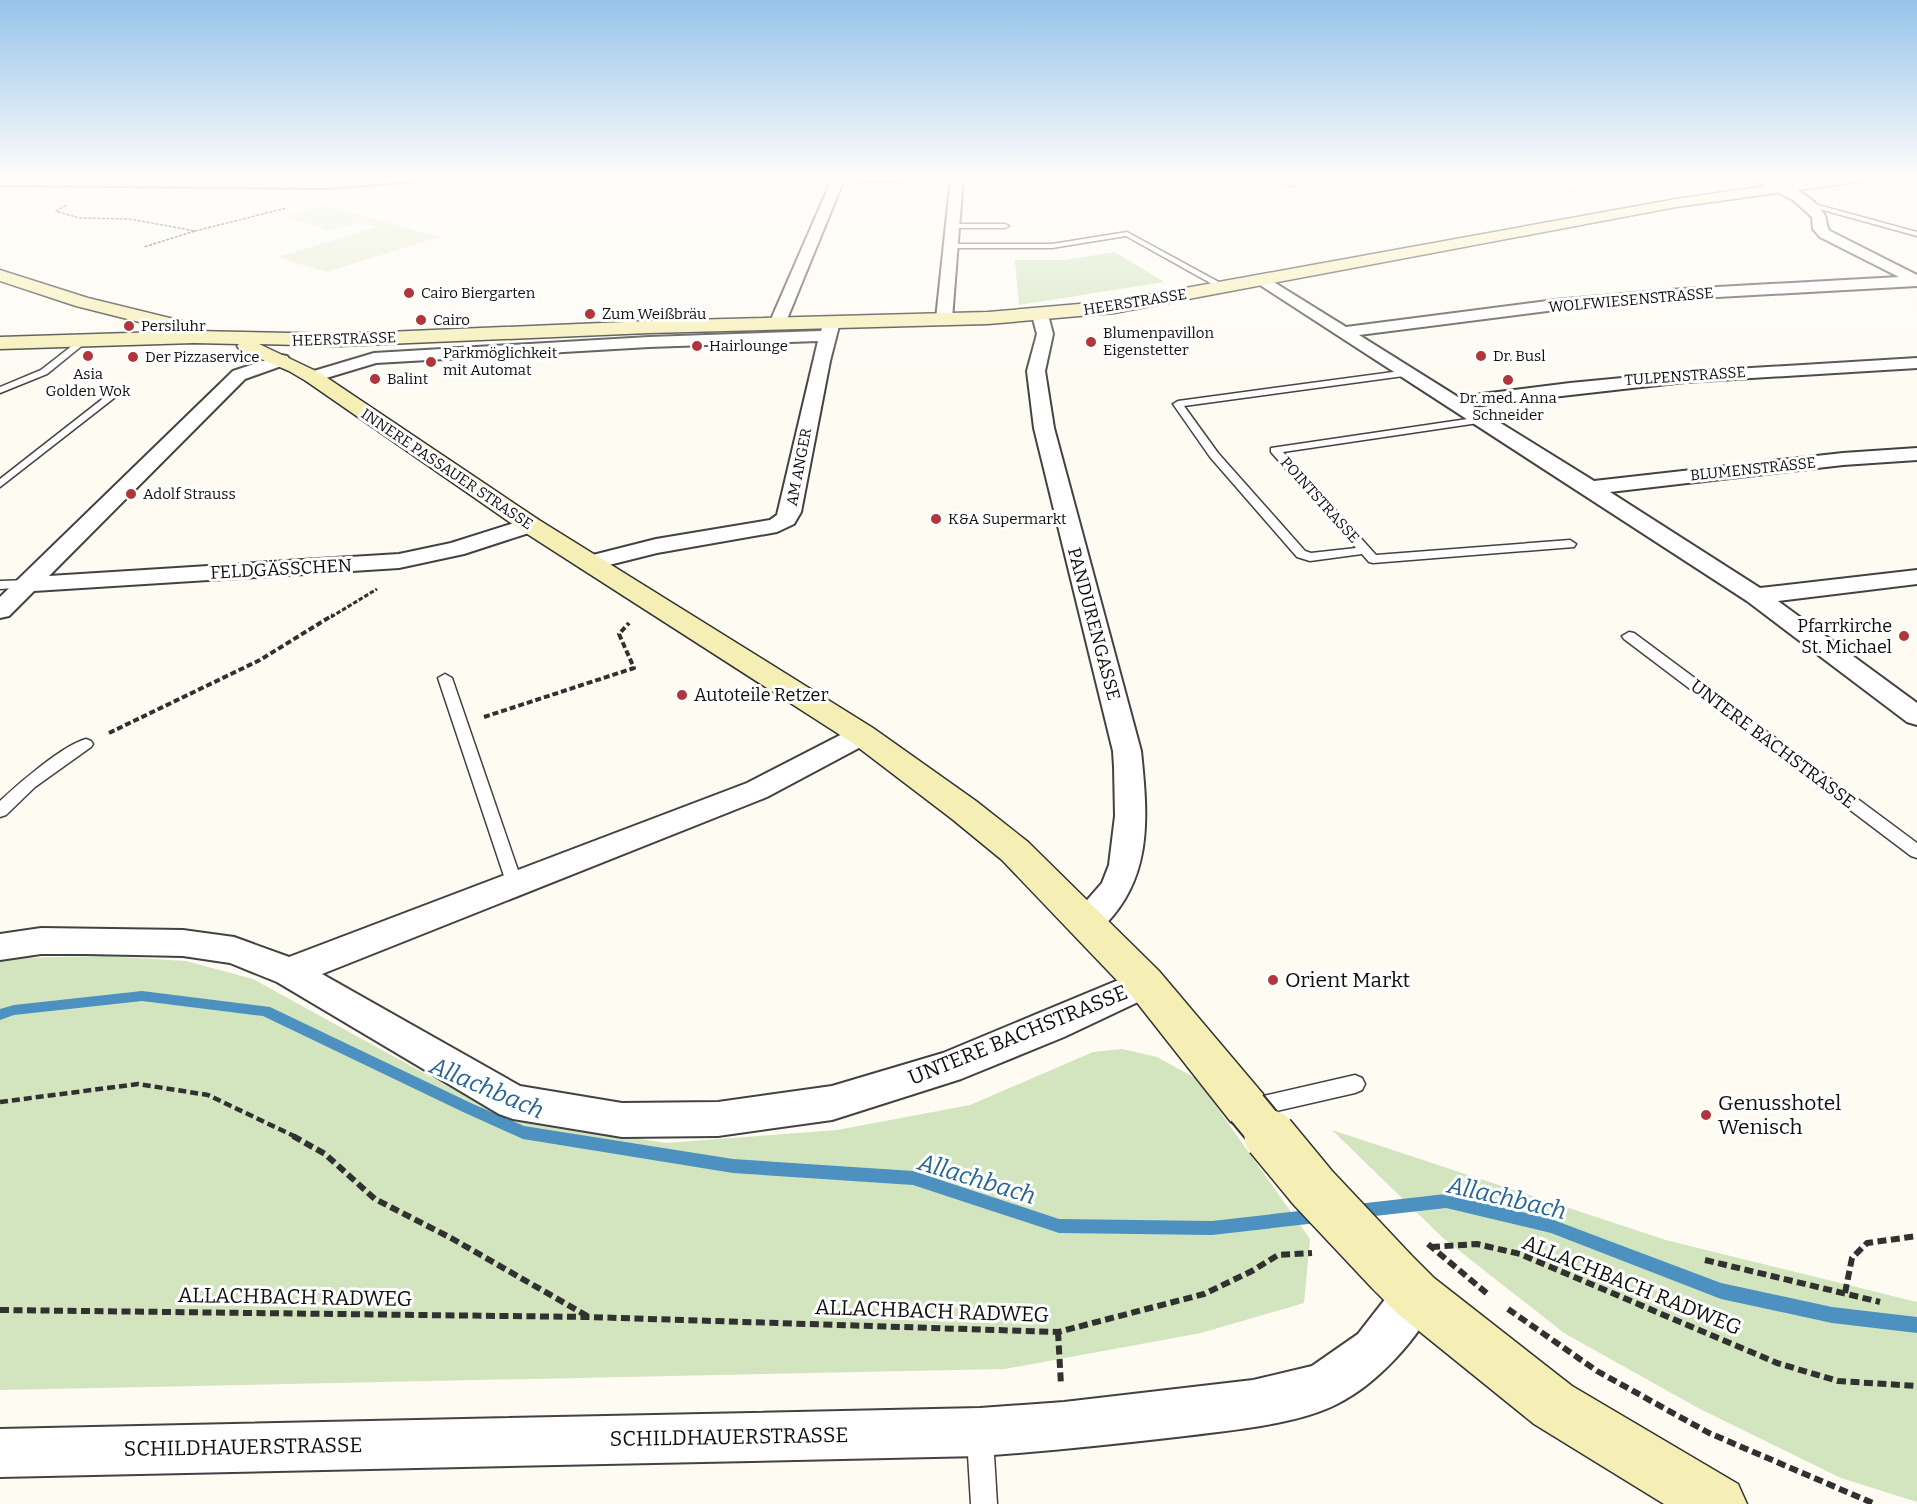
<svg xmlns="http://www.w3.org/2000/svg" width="1917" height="1504" font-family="Bitter,serif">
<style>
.green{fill:#d3e5bf}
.pitch{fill:#e3edd0}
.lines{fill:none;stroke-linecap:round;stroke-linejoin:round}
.stream{fill:#4c91bf;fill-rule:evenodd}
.lane-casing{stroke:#424242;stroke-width:3}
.street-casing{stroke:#424242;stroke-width:4}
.secondary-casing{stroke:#313131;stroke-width:3}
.path-far4{stroke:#313131;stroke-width:1.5;stroke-dasharray:3 1.5;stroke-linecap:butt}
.path-far3{stroke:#313131;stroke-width:3;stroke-dasharray:4.5 2;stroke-linecap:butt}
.path-far2{stroke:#313131;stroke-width:4;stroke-dasharray:6 3;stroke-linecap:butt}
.path-far1{stroke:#313131;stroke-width:4.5;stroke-dasharray:8 4;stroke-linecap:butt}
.path{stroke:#313131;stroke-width:6;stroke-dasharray:9 4.5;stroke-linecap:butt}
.lane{fill:#fff;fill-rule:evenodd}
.street{fill:#fff;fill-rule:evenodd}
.secondary{fill:#f6efb5;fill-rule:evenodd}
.secondary-bridge-far1-casing{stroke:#313131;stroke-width:44;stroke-linecap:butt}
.secondary-bridge-casing{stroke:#313131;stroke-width:54;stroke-linecap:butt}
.path-bridge{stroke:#313131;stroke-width:6;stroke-dasharray:9 4.5;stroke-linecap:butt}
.secondary-bridge-far1{stroke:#f6efb5;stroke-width:40}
.secondary-bridge{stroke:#f6efb5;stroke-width:51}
.poi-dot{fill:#b1363c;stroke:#fff;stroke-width:2}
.labels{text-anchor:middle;stroke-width:6;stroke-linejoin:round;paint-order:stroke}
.far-poi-label{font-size:15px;fill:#0f0f0f;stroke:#fff;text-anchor:start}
.far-street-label{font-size:15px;fill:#0f0f0f;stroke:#fff}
.street-label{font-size:18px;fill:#0f0f0f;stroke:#fff}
.poi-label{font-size:18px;fill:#0f0f0f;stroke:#fff;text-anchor:end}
.near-poi-label{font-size:21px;fill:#0f0f0f;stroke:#fff;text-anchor:start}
.near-street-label{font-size:21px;fill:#0f0f0f;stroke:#fff}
.near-water-label{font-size:24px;font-style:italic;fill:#256494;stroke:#fff}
</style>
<rect width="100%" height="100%" fill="#fefbf3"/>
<g class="green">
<path d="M1495,177c9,0 16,4 24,5 22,1 31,-8 56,0l-15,3 29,10 -26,-4 -24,-8 -21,3z"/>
<path d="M1115,252l49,30 -145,23 -4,-45h49z"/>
<path d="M105,956l81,5 67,18 200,110 85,33 128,21 171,-13 133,-25 123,-53 29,-3 35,8 40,22 113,160 -6,64 -103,30 -196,36 -1005,21v-430l11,-2z"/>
<path d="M1332,1130l334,110 251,62v200l-76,-24 -143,-70 -134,-75 -121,-95z"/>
</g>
<path class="pitch" d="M326,205l113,32 -113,35 -48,-15 99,-30 -18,-5 -29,9 -46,-14z"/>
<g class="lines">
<g class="stream">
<path d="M142,991l128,16 203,97 51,22 209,33 180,12 146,48 153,2 105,-12 5,2 3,5 -3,5 -5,2 -105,12 -153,-2 -146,-48 -180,-12 -210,-34 -60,-27 -200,-96 -121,-15 -128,14 -14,5v-11l14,-4z"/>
<path d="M1446,1194l105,25 170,64 111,24 85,10v16l-85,-10 -111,-24 -170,-66 -105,-25 -89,10 -5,-2 -3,-5 3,-5 5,-2z"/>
</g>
<defs>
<g id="lane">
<path d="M1272,177h9l14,8 -5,1z"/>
<path d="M1807,202l110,30v4l-112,-31z"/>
<path d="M950,224h55l4,2 -4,2h-52z"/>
<path d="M1127,232l101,55 -7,2 -95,-53 -74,12h-101l-4,-2 4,-2h101z"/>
<path d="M82,338l7,2 -42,34 -47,19v-6l41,-17z"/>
<path d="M1408,370l3,1v4l-227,31 34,47 87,98 6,2 45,-5 -85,-96v-4l210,-31 5,3 -1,2 -202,30 93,103 194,-15 6,4 -2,3 -201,16 -4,-1 -7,-8 -52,7 -13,-4 -87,-100 -37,-53 5,-3z"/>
<path d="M110,393l8,2 -118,92v-8z"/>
<path d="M28,580l6,4 -2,3 -32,2v-8z"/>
<path d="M1629,632l5,1 283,210v15l-6,-2 -287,-217 -2,-3z"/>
<path d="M445,674l7,4 71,207 -2,4 -6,2 -6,-2 -2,-4 -69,-207z"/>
<path d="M86,739l5,2 2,3 -2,3 -56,40 -29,28 -6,2v-16c18,-17 63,-56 86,-62z"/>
<path d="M1355,1075l7,3 3,6 -3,6 -7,3 -105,24 -7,-3 -3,-6 3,-6 7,-3z"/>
<path d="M980,1425l9,4 4,9 4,66h-26l-4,-66 4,-9z"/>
</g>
<g id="street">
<path d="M0,177l326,3 98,-3 -6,4 -92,7 -326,-3z"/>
<path d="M833,177h12l-60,147 -8,5 -6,-2 -2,-3z"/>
<path d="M854,177h54l-6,4h-42z"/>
<path d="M951,177h12l-11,142 -8,5 -8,-5z"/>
<path d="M1748,177c26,0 61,13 76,37 4,6 1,12 6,17l87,44v11l-235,13 -127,11 -196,25 99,62 112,-14 115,-11 232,-14v10l-232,14 -212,24 121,75 249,-28 74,-5v12l-74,5 -233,27 150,96 157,-18v14l-139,17 139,102v22l-10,-3 -160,-121 -493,-320 3,-3h10l79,49 209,-27 127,-11 217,-12 -79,-40 -7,-8 -1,-12 -19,-17z"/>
<path d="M1040,310l8,5 5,19 -8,37 9,57 87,323c6,59 12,118 -29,166 -12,14 -19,22 -38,16l-5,-9 5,-9 28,-32 7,-18 6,-49 -1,-50 -1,-15 -79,-323 -7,-57 10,-37 -5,-19z"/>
<path d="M832,317l8,5 -10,39 -29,151 -7,12 -17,8 -120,21 -68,17 -8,-2 -4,-5 4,-5 75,-19 114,-19 7,-5 41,-174 -169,6 -273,16 -63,19 -6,-1 -3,-4 3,-4 67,-20 275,-16 172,-6 5,-12z"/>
<path d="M281,355l6,1 3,4 -3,4 -42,15 -196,197 350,-22 52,-11 79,-25 8,2 3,5 -3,5 -74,24 -65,14 -365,23 -25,25 -9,2v-21l233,-226z"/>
<path d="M862,726l10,3 4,6 -4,6 -105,56 -445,177 198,112 102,17 96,-1 114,-16 111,-33 202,-84 12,4 6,10 -6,10 -93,44 -103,42 -129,41 -114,16 -96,1 -109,-18 -14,-5 -222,-132 -47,-19 -47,-7 -97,-2h-45l-41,6v-26l41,-6 142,2 51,7 55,20 458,-174 105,-54z"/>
<path d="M1416,1274l16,6 6,16c-17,41 -62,89 -101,108 -41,21 -107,26 -152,32 -68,8 -136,15 -205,20l-980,21v-48l980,-21 84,-6 189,-22 59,-14 46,-32 42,-54z"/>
</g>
<g id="secondary">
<path d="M1826,177h45l-7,4 -188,26 -562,106 -126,11 -339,9 -310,13 -80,-2 61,29 219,147 334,208 103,73 52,41 131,129 104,123 6,14 -6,14 -16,6 -16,-6 -100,-127 -129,-135 -50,-41 -101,-77 -330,-212 -215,-149 -17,-10 -49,-21 -3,-4 2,-2 -45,-1 -194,6v-12l194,-6 145,3 310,-13 339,-9 126,-11 562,-102z"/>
<path d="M0,270l88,28 94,23 2,4 -2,4 -7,2 -99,-25 -76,-25z"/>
<path d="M1392,1247l18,7 24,24 138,108 166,98 9,20h-83l-130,-80 -136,-110 -24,-24 -7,-18 7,-18z"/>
</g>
</defs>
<use href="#lane" class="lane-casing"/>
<use href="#street" class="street-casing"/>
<use href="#secondary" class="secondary-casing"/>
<g class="path-far4">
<path d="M66,205l-10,6 23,7 51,1 65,12 -51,16"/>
<path d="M195,231l92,-23"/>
</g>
<path class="path-far3" d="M331,617l46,-28"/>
<g class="path-far2">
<path d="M484,717l150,-49 -15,-34 10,-11"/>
<path d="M109,733l151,-73 73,-45"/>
</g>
<path class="path-far1" d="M0,1102l138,-18 70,11 88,42"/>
<g class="path">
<path d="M293,1136l32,18 50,45 76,39 138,79"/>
<path d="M1431,1247l46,-3 43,10 257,109 61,18 79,5"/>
<path d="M1705,1260l175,42"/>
<path d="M1845,1293l7,-35 15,-15 50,-7"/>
<path d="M1508,1309l89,62 112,62 166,71"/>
<path d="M0,1310l589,7 469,15 146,-38 48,-23 26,-16 34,-2"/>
<path d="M1058,1332l3,53"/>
</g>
<use href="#lane" class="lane"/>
<use href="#street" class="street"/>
<use href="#secondary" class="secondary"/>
<defs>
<path id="secondary-bridge-far1" d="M1247,1108l24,29"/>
<path id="secondary-bridge" d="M1270,1136l43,52 79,84"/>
</defs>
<use href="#secondary-bridge-far1" class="secondary-bridge-far1-casing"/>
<use href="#secondary-bridge" class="secondary-bridge-casing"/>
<path class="path-bridge" d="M1428,1244l62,52"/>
<use href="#secondary-bridge-far1" class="secondary-bridge-far1"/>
<use href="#secondary-bridge" class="secondary-bridge"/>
</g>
<linearGradient id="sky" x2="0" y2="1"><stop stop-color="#97c4eb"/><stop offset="0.46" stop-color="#fffdfa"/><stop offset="1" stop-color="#fffdfa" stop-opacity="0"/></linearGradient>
<rect width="1917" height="388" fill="url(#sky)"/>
<g class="poi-dot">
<circle cx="409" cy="293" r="6"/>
<circle cx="590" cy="314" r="6"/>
<circle cx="421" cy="320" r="6"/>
<circle cx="129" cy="326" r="6"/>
<circle cx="1091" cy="342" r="6"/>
<circle cx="697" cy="346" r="6"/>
<circle cx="88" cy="356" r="6"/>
<circle cx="1481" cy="356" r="6"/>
<circle cx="133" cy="357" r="6"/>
<circle cx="431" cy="362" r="6"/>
<circle cx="375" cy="379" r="6"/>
<circle cx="1508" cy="380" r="6"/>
<circle cx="131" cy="494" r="6"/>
<circle cx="936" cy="519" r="6"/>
<circle cx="1904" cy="636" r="6"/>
<circle cx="682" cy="695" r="6"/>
<circle cx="1273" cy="980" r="6"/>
<circle cx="1706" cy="1115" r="6"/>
</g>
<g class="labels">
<g class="far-poi-label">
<text x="421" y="298">Cairo Biergarten</text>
<text x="602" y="319">Zum Weißbräu</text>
<text x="433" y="325">Cairo</text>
<text x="141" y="331">Persiluhr</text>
<text x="1103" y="338">Blumenpavillon<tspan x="1103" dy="17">Eigenstetter</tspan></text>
<text x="709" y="351">Hairlounge</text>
<text x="443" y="358">Parkmöglichkeit<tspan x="443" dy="17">mit Automat</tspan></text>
<text x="1493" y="361">Dr. Busl</text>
<text x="145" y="362">Der Pizzaservice</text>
<text x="88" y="379" text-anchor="middle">Asia<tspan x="88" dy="17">Golden Wok</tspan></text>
<text x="387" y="384">Balint</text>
<text x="1508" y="403" text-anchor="middle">Dr. med. Anna<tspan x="1508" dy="17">Schneider</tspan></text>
<text x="143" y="499">Adolf Strauss</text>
<text x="948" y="524">K&amp;A Supermarkt</text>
</g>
<g class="far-street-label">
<text transform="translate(1631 300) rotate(-5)" y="5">WOLFWIESENSTRASSE</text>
<text transform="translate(1135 302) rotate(-9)" y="5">HEERSTRASSE</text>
<text transform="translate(344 339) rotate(-2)" y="5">HEERSTRASSE</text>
<text transform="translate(1685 376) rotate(-4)" y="5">TULPENSTRASSE</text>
<text transform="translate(799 467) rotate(-79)" y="5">AM ANGER</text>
<text transform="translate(447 469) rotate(34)" y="5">INNERE PASSAUER STRASSE</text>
<text transform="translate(1753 469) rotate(-6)" y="5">BLUMENSTRASSE</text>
<text transform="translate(1320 500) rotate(48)" y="5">POINTSTRASSE</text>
</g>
<g class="street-label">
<text transform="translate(281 569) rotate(-3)" y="6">FELDGÄSSCHEN</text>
<text transform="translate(1094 624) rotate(75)" y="6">PANDURENGASSE</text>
<text transform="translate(1773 744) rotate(37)" y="6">UNTERE BACHSTRASSE</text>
</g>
<g class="poi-label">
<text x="1892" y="632">Pfarrkirche<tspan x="1892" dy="21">St. Michael</tspan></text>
<text x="694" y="701" text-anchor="start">Autoteile Retzer</text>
</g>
<g class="near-poi-label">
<text x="1285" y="987">Orient Markt</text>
<text x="1718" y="1110">Genusshotel<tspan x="1718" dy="24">Wenisch</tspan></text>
</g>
<g class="near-street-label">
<text transform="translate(1018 1035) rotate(-22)" y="7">UNTERE BACHSTRASSE</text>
<text transform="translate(1632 1285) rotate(22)" y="7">ALLACHBACH RADWEG</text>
<text transform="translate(295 1297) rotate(1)" y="7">ALLACHBACH RADWEG</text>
<text transform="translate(932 1311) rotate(2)" y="7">ALLACHBACH RADWEG</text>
<text transform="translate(729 1437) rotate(-1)" y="7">SCHILDHAUERSTRASSE</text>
<text transform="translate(243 1447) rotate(-1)" y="7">SCHILDHAUERSTRASSE</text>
</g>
<g class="near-water-label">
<text transform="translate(487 1088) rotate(23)" y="8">Allachbach</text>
<text transform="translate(977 1179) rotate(17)" y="8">Allachbach</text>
<text transform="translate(1507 1198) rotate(13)" y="8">Allachbach</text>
</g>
</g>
</svg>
